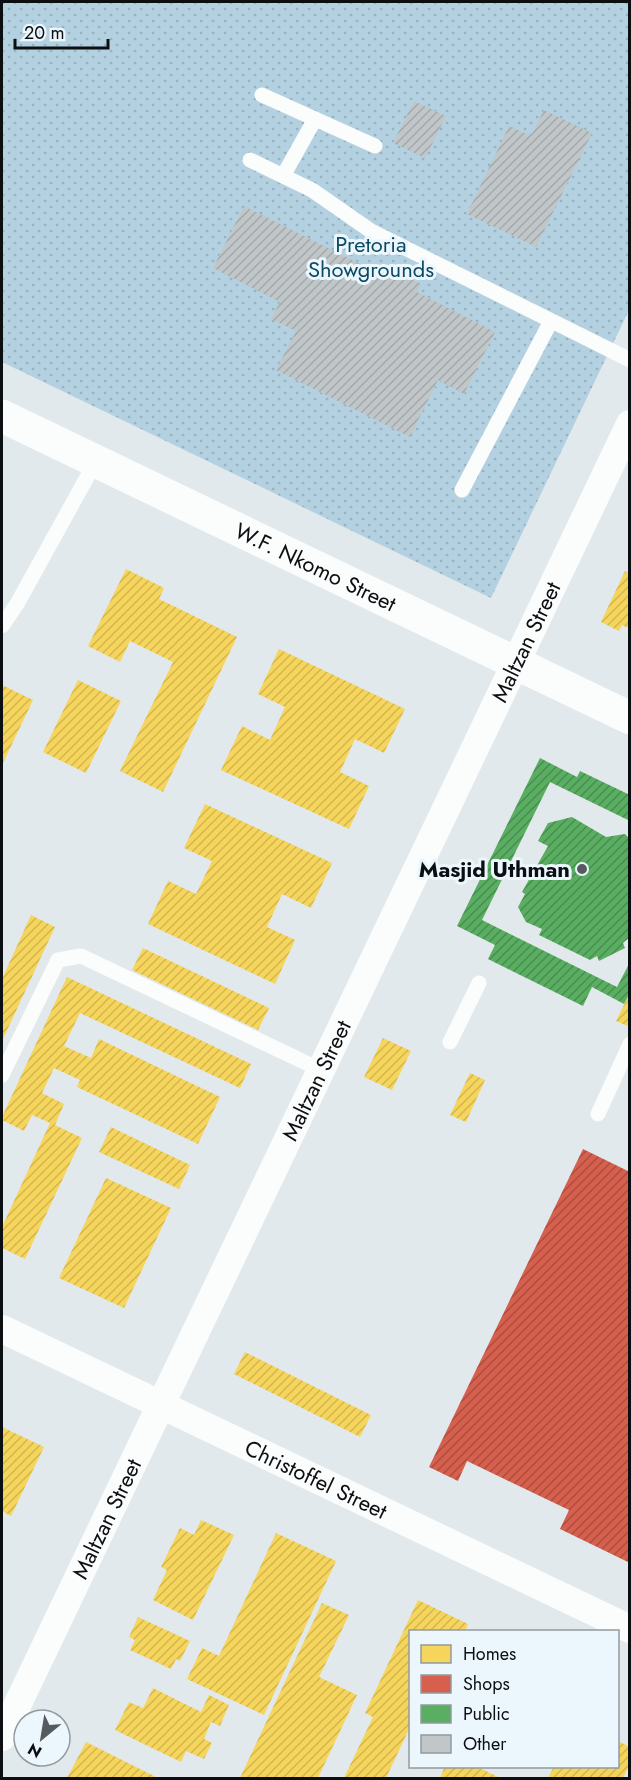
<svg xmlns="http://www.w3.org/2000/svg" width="631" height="1780" font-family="Jost,sans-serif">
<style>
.green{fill:url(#green-dots)}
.homes{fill:url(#homes-hatch)}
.shops{fill:url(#shops-hatch)}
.public{fill:url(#public-hatch)}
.building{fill:url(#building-hatch)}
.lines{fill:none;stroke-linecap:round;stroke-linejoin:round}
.service{stroke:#fbfcfc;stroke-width:15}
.minor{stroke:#fbfcfc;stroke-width:28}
.secondary{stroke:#fbfcfc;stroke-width:33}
.poi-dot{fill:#565b5f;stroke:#ecf7fd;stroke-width:2}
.labels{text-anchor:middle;stroke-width:6;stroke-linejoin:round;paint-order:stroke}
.park-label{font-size:22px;fill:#0d4a64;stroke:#ecf7fd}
.street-label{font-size:22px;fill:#0b0f12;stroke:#ecf7fd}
.poi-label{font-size:22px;font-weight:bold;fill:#0b0f12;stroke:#ecf7fd;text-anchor:end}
</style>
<defs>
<pattern id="green-dots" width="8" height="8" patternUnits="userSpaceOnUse" patternTransform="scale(1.5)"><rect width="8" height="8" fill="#b3d1e1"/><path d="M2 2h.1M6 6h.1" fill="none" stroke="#99b2c0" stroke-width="1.8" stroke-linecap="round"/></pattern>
<pattern id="homes-hatch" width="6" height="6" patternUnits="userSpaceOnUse" patternTransform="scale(1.5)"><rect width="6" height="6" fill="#f6d55c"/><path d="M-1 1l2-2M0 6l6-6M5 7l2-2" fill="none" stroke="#d2b64f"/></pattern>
<pattern id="shops-hatch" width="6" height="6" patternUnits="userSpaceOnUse" patternTransform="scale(1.5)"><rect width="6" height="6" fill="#d6604d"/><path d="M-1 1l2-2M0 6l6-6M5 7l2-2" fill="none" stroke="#ac4e3f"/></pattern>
<pattern id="public-hatch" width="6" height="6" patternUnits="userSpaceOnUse" patternTransform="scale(1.5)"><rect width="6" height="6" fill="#5aae61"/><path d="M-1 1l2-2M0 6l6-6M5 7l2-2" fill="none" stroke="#498c4f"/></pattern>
<pattern id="building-hatch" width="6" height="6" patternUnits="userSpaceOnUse" patternTransform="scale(1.5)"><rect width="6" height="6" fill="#c1c6c9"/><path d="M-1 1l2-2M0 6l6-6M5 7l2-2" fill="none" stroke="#a4a9ac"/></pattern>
</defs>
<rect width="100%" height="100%" fill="#e2e9ed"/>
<path class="green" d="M2,2h627v308l-138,288 -489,-236z"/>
<g class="homes">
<path d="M126,569l38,19 -5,11 78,38 -74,155 -43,-21 53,-109 -43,-21 -10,21 -32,-16z"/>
<path d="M625,571l5,2v56l-8,-4 -3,6 -18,-9z"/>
<path d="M279,649l126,60 -21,44 -29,-14 -15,33 29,14 -20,43 -128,-59 21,-44 28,14 15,-33 -27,-13z"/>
<path d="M78,680l43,21 -35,72 -43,-21z"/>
<path d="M2,685l31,15 -31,65z"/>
<path d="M205,804l127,59 -21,45 -29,-14 -15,33 28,13 -20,44 -127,-60 20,-43 28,13 16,-33 -28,-13z"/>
<path d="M31,915l24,12 -53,114v-62z"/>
<path d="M143,948l126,60 -11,22 -126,-60z"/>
<path d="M67,977l184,87 -11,24 -160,-75 -16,33 27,12 8,-19 121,58 -22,47 -121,-57 3,-7 -26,-12 -12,25 22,11 -9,21 27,13 -57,121 -23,-11v-21l48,-104 -18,-8 -8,16 -22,-11v-3z"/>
<path d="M630,993v34l-14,-6z"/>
<path d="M383,1038l28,13 -19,39 -28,-13z"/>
<path d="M470,1073l15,7 -19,42 -16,-7z"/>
<path d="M111,1127l79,38 -11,24 -80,-37z"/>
<path d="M106,1178l65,30 -47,100 -65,-30z"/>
<path d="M245,1352l126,63 -11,22 -126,-63z"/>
<path d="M2,1427l42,20 -33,69 -9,-5z"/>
<path d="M201,1520l33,15 -41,85 -40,-20 14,-30 -6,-3 19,-39 14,7z"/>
<path d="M276,1533l60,28 -72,154 -77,-36 15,-31 17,8z"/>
<path d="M418,1600l50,24 -3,8h-55v95l-24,51h-42l29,-61 -8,-4z"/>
<path d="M322,1603l27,12 -30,62 38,18 -39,83h-78z"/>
<path d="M138,1617l52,24 -10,20 -4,-2 -5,10 -41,-19 5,-10 -6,-3z"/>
<path d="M153,1688l48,24 8,-17 20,10 -9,21 -9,-4 -7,17 8,4 -8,16 -18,-8 -5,11 -66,-32 14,-28 14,6z"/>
<path d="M618,1741l12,6v17l-7,14h-75l6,-12h64z"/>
<path d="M86,1742l72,36h-91z"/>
<path d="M445,1766h31l22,11v1h-58z"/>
</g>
<path class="shops" d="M583,1149l47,23v391l-70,-34 9,-19 -102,-49 -9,20 -29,-14z"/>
<g class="public">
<path d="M540,758l37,19 3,-6 50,24v26l-80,-39 -68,138 135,67 13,-25v31l-6,11 -32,-17 -9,19 -95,-47 7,-14 -38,-19z"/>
<path d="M572,817l34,20 19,-3 5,5v98l-7,6 2,5 -26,13 -2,-5 -7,4 -51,-25 3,-6 -16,-7 -8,-15 7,-13 -3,-2 26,-46 -10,-5 10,-18z"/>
</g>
<g class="building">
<path d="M414,101l32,15 -21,42 -32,-15z"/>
<path d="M544,110l48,23 -56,114 -69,-33 42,-88 22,10z"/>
<path d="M244,206l142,71 4,-9 31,16 -4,8 78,40 -31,62 -26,-14 -28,57 -134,-67 20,-39 -25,-12 9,-17 -67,-34z"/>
</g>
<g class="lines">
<g class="service">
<path d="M262,95l113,51"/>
<path d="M250,160l62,30 59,41 259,129"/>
<path d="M283,176l32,-57"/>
<path d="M462,490l89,-169"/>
<path d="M2,626l15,-22 79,-143"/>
<path d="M450,1042l29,-59"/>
<path d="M2,1075l56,-115 23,-4 240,114"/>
<path d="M598,1114l32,-70"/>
</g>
<g class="minor">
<path id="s1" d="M2,1329l628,300"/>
<path id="s2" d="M2,1737l628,-1313"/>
</g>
<path class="secondary" id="s3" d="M2,416l628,302"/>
</g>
<circle class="poi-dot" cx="582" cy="869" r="6"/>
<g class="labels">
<g class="park-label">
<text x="371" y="252">Pretoria<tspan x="371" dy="25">Showgrounds</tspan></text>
</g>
<g class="street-label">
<text dy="8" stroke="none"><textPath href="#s3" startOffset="348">W.F. Nkomo Street</textPath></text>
<text dy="8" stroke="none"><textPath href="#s2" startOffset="1214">Maltzan Street</textPath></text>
<text dy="8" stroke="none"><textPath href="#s2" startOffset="728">Maltzan Street</textPath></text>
<text dy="8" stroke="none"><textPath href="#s1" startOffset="348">Christoffel Street</textPath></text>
<text dy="8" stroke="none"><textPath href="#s2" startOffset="242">Maltzan Street</textPath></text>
</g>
<g class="poi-label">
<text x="570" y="877">Masjid Uthman</text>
</g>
</g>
<rect width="631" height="1780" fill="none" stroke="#0b0f12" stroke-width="6"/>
<rect x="409" y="1630" width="210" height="138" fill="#ecf7fd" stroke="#929a9f" stroke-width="1.5"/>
<rect x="421" y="1645" width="30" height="18" fill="#f6d55c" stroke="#929a9f" stroke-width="1.5"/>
<text x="463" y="1660" font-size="18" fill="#0b0f12">Homes</text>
<rect x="421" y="1675" width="30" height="18" fill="#d6604d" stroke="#929a9f" stroke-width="1.5"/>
<text x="463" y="1690" font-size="18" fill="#0b0f12">Shops</text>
<rect x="421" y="1705" width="30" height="18" fill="#5aae61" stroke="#929a9f" stroke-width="1.5"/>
<text x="463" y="1720" font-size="18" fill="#0b0f12">Public</text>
<rect x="421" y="1735" width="30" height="18" fill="#c1c6c9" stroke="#929a9f" stroke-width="1.5"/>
<text x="463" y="1750" font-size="18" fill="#0b0f12">Other</text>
<g transform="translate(42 1738) rotate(210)"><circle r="28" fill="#ecf7fd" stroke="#929a9f" stroke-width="1.5"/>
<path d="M0-4.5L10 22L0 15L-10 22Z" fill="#565b5f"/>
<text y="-9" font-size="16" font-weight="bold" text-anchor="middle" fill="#0b0f12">N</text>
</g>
<path d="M15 39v9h93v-9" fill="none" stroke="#0b0f12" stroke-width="3"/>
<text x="24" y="39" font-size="18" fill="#0b0f12" stroke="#ecf7fd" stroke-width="4.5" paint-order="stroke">20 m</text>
</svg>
